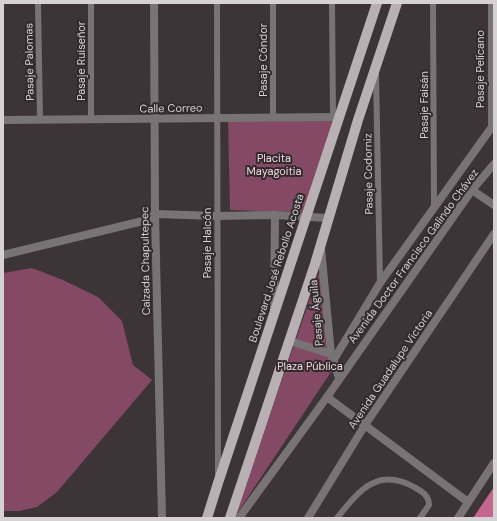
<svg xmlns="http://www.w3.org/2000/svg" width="497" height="521" font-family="'DM Sans',sans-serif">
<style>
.green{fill:#844964}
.water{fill:#c36791}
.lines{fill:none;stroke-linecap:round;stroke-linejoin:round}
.service{stroke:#787475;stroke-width:6}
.minor{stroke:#787475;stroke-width:8}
.tertiary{stroke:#787475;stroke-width:8}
.primary{stroke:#b8b0b3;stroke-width:10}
.labels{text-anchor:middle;stroke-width:4;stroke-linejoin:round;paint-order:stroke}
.street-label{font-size:11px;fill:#d6d1d3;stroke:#322a2d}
.park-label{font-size:11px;fill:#efd6e0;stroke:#322a2d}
</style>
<rect width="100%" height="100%" fill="#3c3437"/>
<g class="green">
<path d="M228,119h110l-32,93 -76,-2z"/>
<path d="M321,267l5,80 7,22 -99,149z"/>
<path d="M32,268l31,12 35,17 24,24 11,44 19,15 -95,112 -20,15 -18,4h-16v-238z"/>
</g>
<path class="water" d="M494,487v31h-21z"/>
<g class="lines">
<g class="service">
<path d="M38,3l2,117"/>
<path d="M91,3v116"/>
<path d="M217,3l1,472"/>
<path d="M273,3v115"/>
<path d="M332,3l1,114"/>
<path d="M433,3l1,204"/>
<path d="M376,73l4,210"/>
<path d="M491,129v-126"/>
<path d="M337,518c21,-26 40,-52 77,-31 7,4 15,8 15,18l-9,13"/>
</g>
<g class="minor">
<path d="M154,3l1,211 7,304"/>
<path d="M3,120l337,-3"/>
<path d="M472,190l22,15"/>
<path d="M321,248l10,106 8,24"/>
<path d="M3,255l144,-35 8,-6 62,2 58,-1 53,3"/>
<path d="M274,308l1,-93"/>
<path d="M290,341l41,13"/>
<path d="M327,397l141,105"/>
<path d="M308,518l57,-93 129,-191"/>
</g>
<g class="tertiary">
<path d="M333,361l47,-78 114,-159"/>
<path d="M239,518l88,-121 145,-207 22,-26"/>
<path d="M458,518l36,-55"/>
</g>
<g class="primary">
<path d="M207,518l11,-35 159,-480"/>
<path d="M230,518l85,-254 43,-144 39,-117"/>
</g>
</g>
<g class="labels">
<g class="street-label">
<text transform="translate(263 60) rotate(-90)" y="4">Pasaje Cóndor</text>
<text transform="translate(81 61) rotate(-90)" y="4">Pasaje Ruiseñor</text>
<text transform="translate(29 62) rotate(-91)" y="4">Pasaje Palomas</text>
<text transform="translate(480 69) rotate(-90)" y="4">Pasaje Pelícano</text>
<text transform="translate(424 105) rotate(-90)" y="4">Pasaje Faisán</text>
<text transform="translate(171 108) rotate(-1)" y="4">Calle Correo</text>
<text transform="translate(368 174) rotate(-91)" y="4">Pasaje Codorniz</text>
<text transform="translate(207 243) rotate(-90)" y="4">Pasaje Halcón</text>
<text transform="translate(413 256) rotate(-54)" y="4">Avenida Doctor Francisco Galindo Chávez</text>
<text transform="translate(145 261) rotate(-91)" y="4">Calzada Chapultepec</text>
<text transform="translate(276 268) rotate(-72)" y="4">Boulevard José Rebollo Acosta</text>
<text transform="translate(316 313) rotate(-95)" y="4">Pasaje Águila</text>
<text transform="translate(390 369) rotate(-56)" y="4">Avenida Guadalupe Victoria</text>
</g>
<g class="park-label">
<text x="274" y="162">Placita<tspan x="274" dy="13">Mayagoitia</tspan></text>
<text x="310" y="370">Plaza Pública</text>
</g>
</g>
<rect width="497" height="521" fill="none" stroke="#d6d1d3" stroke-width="8"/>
</svg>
